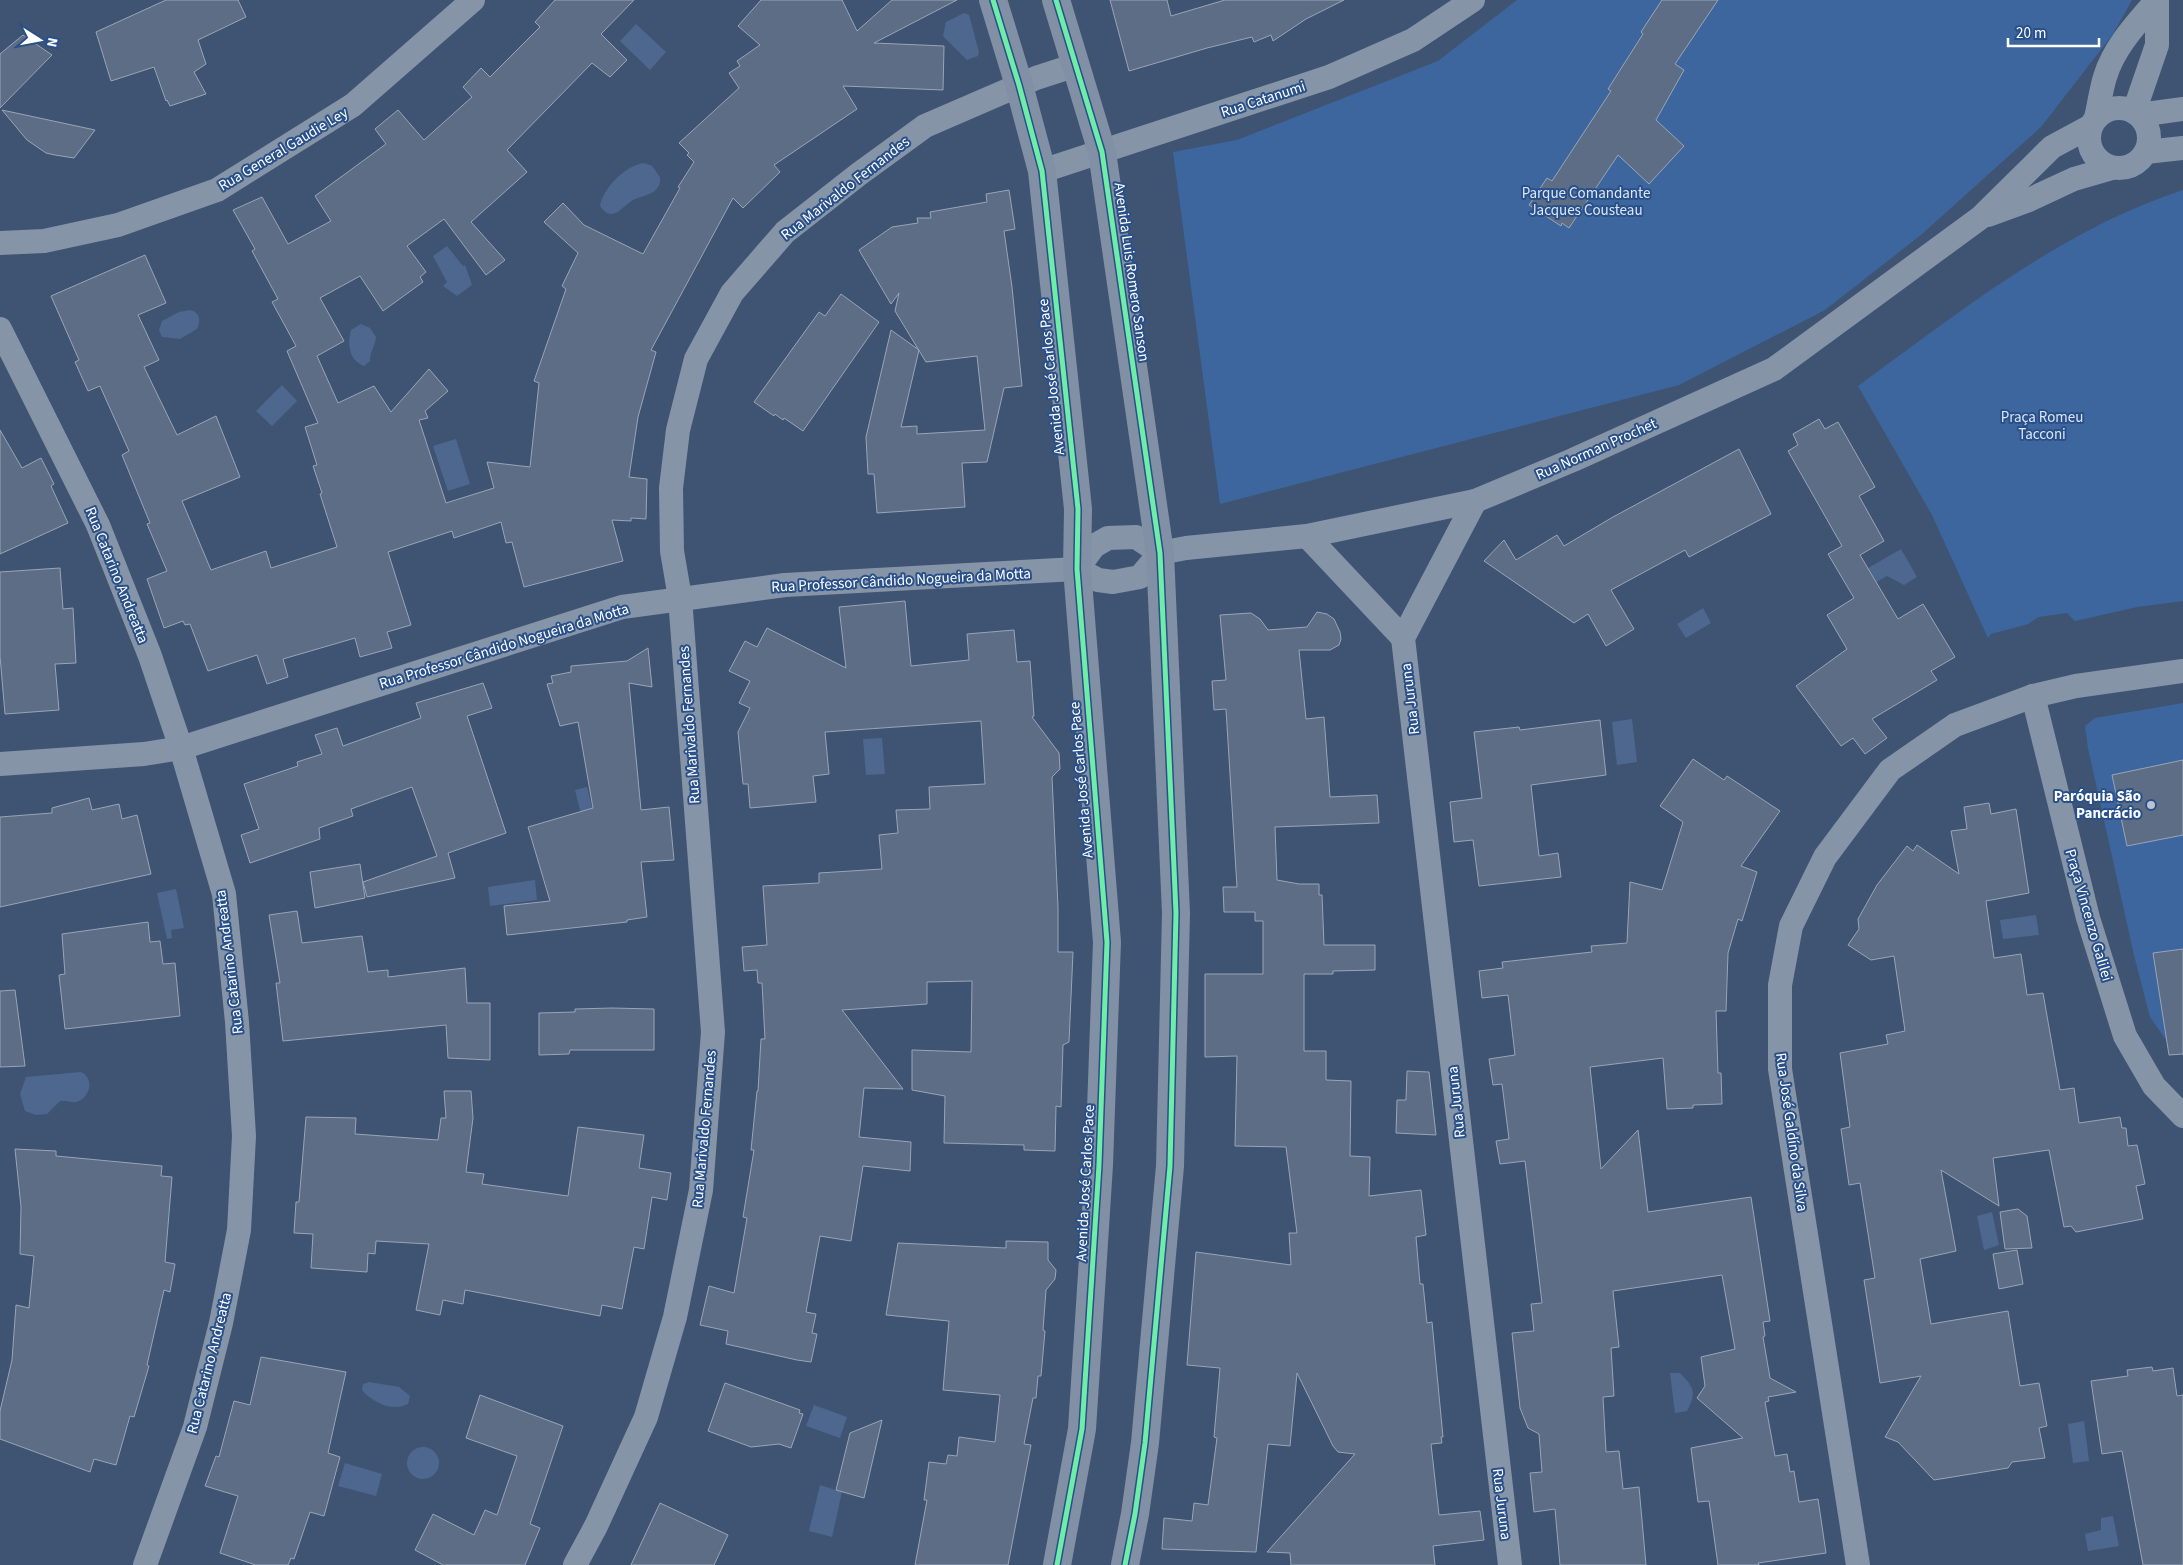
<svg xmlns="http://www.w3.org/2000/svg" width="2183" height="1565" font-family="'Source Sans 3',sans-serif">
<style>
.green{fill:#3e669e}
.water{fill:#4d678f}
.building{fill:#5c6d85;stroke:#99a5b7}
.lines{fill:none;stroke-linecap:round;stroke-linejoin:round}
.minor{stroke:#8694a8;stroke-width:24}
.secondary{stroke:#8190a4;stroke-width:28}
.cycleway-casing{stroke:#295089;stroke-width:8}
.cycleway{stroke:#6deda7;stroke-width:5}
.poi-dot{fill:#bcc3ce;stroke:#295089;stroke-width:2}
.labels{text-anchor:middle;stroke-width:4;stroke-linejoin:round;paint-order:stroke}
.street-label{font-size:15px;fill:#fff;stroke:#295089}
.park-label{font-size:15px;fill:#dae6f7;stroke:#295089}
.poi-label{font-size:15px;font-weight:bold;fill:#fff;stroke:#295089;text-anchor:end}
</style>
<rect width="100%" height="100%" fill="#3f5473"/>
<g class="green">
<path d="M1517,0h615l-19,34 -72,93 -119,107 -97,76 -146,75 -459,119 -47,-352 64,-12 201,-79z"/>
<path d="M2183,190v411l-46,6 -62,14 -8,-8 -29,4 -10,7 -37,10 -3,4 -56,-123 -74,-129c103,-75 203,-156 325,-196z"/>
<path d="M2183,703v352l-14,-11 -19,-27 -16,-62 -46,-207 -3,-22 10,-8z"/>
</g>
<g class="water">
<path d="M964,13l5,2 10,37 -1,4 -11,4 -24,-24 3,-14z"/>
<path d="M636,24l30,28 -16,18 -30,-29z"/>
<path d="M644,163l8,3 8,11c1,18 -15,17 -27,23 -12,7 -20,24 -33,6 3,-18 26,-41 44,-43z"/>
<path d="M447,246l16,20 2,-1 7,20 -15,11 -14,-10 4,-4 -14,-26z"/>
<path d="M190,310c10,2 11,11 7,19l-17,10 -18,-2 -3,-7 3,-9 17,-9z"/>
<path d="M361,324l9,4 6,9c-1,9 -6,14 -6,24l-6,5c-15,-6 -17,-22 -13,-36z"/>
<path d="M282,385l15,16 -25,25 -16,-15z"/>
<path d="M456,439l14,45 -22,7 -15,-45z"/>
<path d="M1901,549l16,28 -13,8 -17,-9 -16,9 -8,-14z"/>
<path d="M1703,608l8,15 -25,15 -9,-14z"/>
<path d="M1632,719l5,43 -20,3 -5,-43z"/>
<path d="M882,738l3,36 -19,1 -3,-36z"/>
<path d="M587,787l9,36 -12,3 -9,-36z"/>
<path d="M535,880l2,20 -47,6 -2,-19z"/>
<path d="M176,889l8,39 -13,2 1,8 -5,1 -10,-46z"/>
<path d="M2036,915l3,20 -36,4 -3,-19z"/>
<path d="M81,1072c14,6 9,27 -5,30 -5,1 -10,-2 -16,-1l-13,13 -11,1 -11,-4 -5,-17 6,-17z"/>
<path d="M1992,1212l7,33 -15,5 -7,-34z"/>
<path d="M1670,1373h10c14,15 17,19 7,38l-12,2z"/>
<path d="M369,1382l30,5 11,9 -2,8c-15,8 -35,-1 -46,-14l1,-6z"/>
<path d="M814,1405l33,12 -7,21 -34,-12z"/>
<path d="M2084,1421l5,40 -16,2 -5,-39z"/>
<circle cx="423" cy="1463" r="16"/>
<path d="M345,1463l37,11 -6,22 -38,-10z"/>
<path d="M820,1485l22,7 -10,45 -23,-6z"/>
<path d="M2113,1516l6,30 -31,5 -3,-17 16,-4v-12z"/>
</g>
<g class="building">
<path d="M166,0h72l8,17 -48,23 8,24 -12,8 12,22 -36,12 -3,-6 -1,1 -12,-34 -43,14 -15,-49z"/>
<path d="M555,0h79l-33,34 26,26 -17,17 -18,-14 -85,87 20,22 -56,50 34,38 -19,15 -42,-56 -37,27 19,26 -6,5 3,5 -40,29 -23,-35 -40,22 24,43 -27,15 21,47 36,-17 17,26 38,-43 19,22 -23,20 3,7 -9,2 27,83 48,-15 -7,-26 43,5 9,-84 -5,-2 32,-92 -4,-3 16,-33 -34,-31 19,-19 21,22 59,29 37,-66 -2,-1 16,-25 -7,-7 2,-2 -10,-10 60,-55 -10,-15 11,-7 -3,-5 23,-16 -22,-19 23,-26h81l15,31 35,-31h65l-83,43 70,3 -1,44 -100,-4 14,23 -83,56 6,7 -37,36 -10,-10 -82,152 5,2 -18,65 -9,60 18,2 -1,40 -15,-1v3l-19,-1 11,41 -99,26 -12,-45 -6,1 -5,-21 -47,16 -2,-7 -64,21 23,73 -24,7 5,16 -32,9 -5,-19 -72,21 5,18 -21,7 -10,-29 -49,16 -18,-47 -5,1 -2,-4 -19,7 -17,-49 20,-8 -20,-47 3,-1 -28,-68 7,-4 -29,-65 -12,5 -13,-29 4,-2 -28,-64 94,-41 21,48 -28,12 21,45 -15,7 33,68 39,-19 24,61 -58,24 29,69 55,-19 5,17 66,-21 -17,-53 2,-1 -9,-27 4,-1 -12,-38 13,-4 -31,-72 9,-5 -24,-44 6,-3 -26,-48 3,-2 -22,-39 29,-13 26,47 43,-23 -16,-25 71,-52 -11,-15 23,-19 26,30 48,-43 -9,-10 18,-19 9,9 50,-50 -5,-5z"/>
<path d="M1110,0h57l4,16 54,-16h119l-38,19 -33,22 -2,-6 -17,7 -2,-5 -45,11 -78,23z"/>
<path d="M1662,0h56l-43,64 9,6 -28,50 28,26 -35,38 -31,-29 -49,73 -7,-5 -1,3 -32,-21 18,-27 5,3 59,-90 -3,-2 35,-55 -2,-2z"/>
<path d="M23,35l29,20 -52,53v-54z"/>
<path d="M2,110l93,20 -21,28 -19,-3 -9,-2 -19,-13z"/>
<path d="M1009,190l6,39 -11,2 8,56 10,99 -18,2 -17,74 -25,1 3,44 -88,6 -3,-39h-6l-2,-37 25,-107 28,20 -18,77 16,-1v8l68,-4 -8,-74 -51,6 -31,-51 4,-18 -8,11 -32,-54 33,-23 26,-4 -1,-5h14l-1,-6 57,-10 -1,-8z"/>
<path d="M841,294l38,28 -76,109 -19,-13 -1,2 -8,-6 -1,2 -20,-14 65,-90 6,4z"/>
<path d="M1819,419l6,10 13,-7 37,65 -16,9 25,45 -24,14 38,64 25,-15 32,53 -24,14 6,9 -65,39 15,19 -22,16 -12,-16 -12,8 -45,-60 51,-37 -20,-34 27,-17 -26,-44 14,-8 -54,-95 10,-6 -5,-11z"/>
<path d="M0,430l22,38 19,-10 13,26 -3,2 17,37 -68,31z"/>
<path d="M1739,449l32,65 -82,43 -4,-7 -74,40 23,39 -28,17 -18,-32 -14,9 -90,-62 20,-21 12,20 41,-25 7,11 49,-29z"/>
<path d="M60,568l3,41 10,-1 3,55 -21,1 4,46 -54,4 -5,-58v-84z"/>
<path d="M905,601l6,65 58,-6 -2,-26 47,-4 3,32 13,-1 4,55 -2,1 27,36 1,16 -8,8 6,130v45h15l-4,90 -6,3 -2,62 -5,-1 -1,45 -31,-1v-5l-80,-2 1,-47 -33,-6v-40l59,2 1,-71 -45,1v22l-85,6 61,79 -39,-1 -5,49 52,5 -1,29 -47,-5 -12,75 -31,-5 -14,76 10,2 -4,19 5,1 -6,28 -14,-2 -71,-16 2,-13 -28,-6 9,-39 25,7 13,-75 -4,-1 11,-67h-3l6,-59h1l3,-52h4l-3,-56h-4l-1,-13 -13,1 -2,-24 25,-2 -4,-59 56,-3v-10l63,-4 -3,-34 19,-2 -2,-23 34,-1 -1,-22 56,-3 -4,-63 -156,11 4,42 -16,2 3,26 -66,6 -2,-24h-5l-5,-52 12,-24 -11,-5 11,-22 -21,-10 16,-30 12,6 10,-19 79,40 -7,-61z"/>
<path d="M1317,612l10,2 7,5 6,13 1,7 -2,6 -9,5h-31l7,69 18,-2 6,80 47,-2 2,28 -104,4 2,53 22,4h20v11h3l2,50h51v25l-42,1v3h-29v77h22v29l25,1 -1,75 20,1 -1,39 52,-6 5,45 -10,2 4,47h3l4,39 5,-1 11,115h-2l1,6 -11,1 8,71 41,-4 4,29 -51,6 2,19h-144l-1,-12 -23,-1 88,-98 -17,-2 -5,-6 -36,-73 -7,73 -22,-2 -12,108 -94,-3 2,-31 28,3 2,-18 14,2 9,-67 -3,-1 6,-69 -33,-3 9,-113 95,13 -2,-32h8l-11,-86 -51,-1 2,-90 -32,1v-83h58v-53h-8v-9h-31l-1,-25h14l-11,-178 -12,1 -2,-29 14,-1 -6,-65 31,-2 9,6 8,11 39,-3z"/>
<path d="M648,648l4,39 -23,-4 12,127 28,-3 5,53 -33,2 6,55 -20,3v2l-120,13 -3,-29 46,-5 -22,-74 65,-19 -15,-86 -18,4 -13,-42 6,-1 -2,-7 20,-4v-6l56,-5z"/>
<path d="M483,683l9,25 -25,8 39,117 -58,20 7,25 -88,19 -4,-15 74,-26 -25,-69 -61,22 2,7 -34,12 1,11 -70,24 -9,-28 18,-6 -15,-45 54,-18 -1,-4 25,-8 -7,-19 22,-7 6,18 78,-28 -5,-15z"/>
<path d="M1600,720l6,55 -75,10 8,71 19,-3 3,24 -82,9 -6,-46 -19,2 -4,-40 32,-4 -8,-66 45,-5 1,3z"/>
<path d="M1693,759l31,21 3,-4 53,35 -39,55 16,6 -15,49 -4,-2 -10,34 -2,58h-10l2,62h3l1,31 -29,1v3l-26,1 -4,-51 -73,9 11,102 37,-39 10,82 103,-15 19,124 -7,1 2,14 -2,1 7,41 26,14 -28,5 1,4 -4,1 10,54 12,-2 3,18 4,-1 5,31 19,-3 8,54 -68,10 1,2h-41l-9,-64 -11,1 -7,-54 52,-10 -46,-40 8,-12 -4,-29 34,-8 -13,-74 -109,16 6,56 -8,1 3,48 -11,1 3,55 13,-1 4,38 16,-2 7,78h-86l-5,-56 -21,3 -4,-39 12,-1 -3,-38 -11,-6 -8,-20 -8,-75 22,-2 -3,-27 11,-1 -17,-142 -25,3 -4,-23 13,-2 -7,-55 -9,1 -4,-26 26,-4 -7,-60 -26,3 -3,-27 24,-3 -1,-6 90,-10 -1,-6 36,-3 3,-61 32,8 21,-68 -23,-16z"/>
<path d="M2183,760v75l-56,11 -15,-71z"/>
<path d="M89,798l3,12 27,-6 3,15 15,-4 14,59 -151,33v-90l52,-4v-5z"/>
<path d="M1989,803l2,11 25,-5 13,84 -43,8 8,57 27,-4 6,41 16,-2 17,97 14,-2 5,35 41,-6 2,11h4l2,18 9,-1 8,39 -9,2 7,33 -67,13 -5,-6 -7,1 -15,-77 -56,8 6,48 -58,-36 15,81 -36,8 11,65 77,-13 12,75 19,-3 8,43 -8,2 6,30 -33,4 -4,6 -74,12 -36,-38 -13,-5 36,-61 -41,7 -16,-103 11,-2 -15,-95 -11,2 -8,-56 9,-2 -10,-74 48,-9 -2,-9 19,-4 -11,-75 -23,4 -23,-15 11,-16 -1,-10 19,-34 30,-39 6,5 4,-6 42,29 -8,-43 16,-2 -3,-22z"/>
<path d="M360,864l5,34 -50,10 -5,-36z"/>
<path d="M297,911l5,32 60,-7 6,36 20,-2v7l77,-9 2,35h23v57l-42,-2 -2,-33 -163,16 -7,-58h4l-11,-68z"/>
<path d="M148,922l2,20 10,-1 3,23 12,-1 5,53 -115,13 -6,-54 6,-1 -3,-40z"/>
<path d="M2183,949v105l-14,1 -16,-102z"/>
<path d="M15,990l10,76 -25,1v-76z"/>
<path d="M612,1008l42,1v41h-84l-1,4 -30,1v-42l36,-1v-3z"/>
<path d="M1407,1071l22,1 7,63 -40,-2 1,-33h9z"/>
<path d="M444,1091h27l2,27 -7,54 18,2 -2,10 86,12 10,-69 66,8 -5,33 32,5 -4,27 -15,-3 -8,52 -10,-2 -12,62 -20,-4 -2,11 -135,-26 -2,14 -20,-4 -3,15 -24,-5 13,-66 -53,-3 -1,13 -7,-1 -1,19 -56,-4 2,-34 -19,-1 2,-31h3l7,-85 50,1 -1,16 83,6 3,-22h5z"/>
<path d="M15,1149l41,2v5l106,10 -1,10 11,1 -7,85 10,2 -5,28 -6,-2 -17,75 2,1 -15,51 -4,-1 -14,49 -22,-6 -4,13 -90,-33v-28l12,-51 4,-55 13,3 5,-52 -14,-2 1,-47z"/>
<path d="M2018,1209l9,7 5,32 -27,1 -5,-37z"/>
<path d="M1006,1241l42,1v18l8,10 -1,9 -9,11 -3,40 2,1 -4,45h-3l-2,22h-3l-9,46 7,1 -23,120h-93l12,-65h-3l5,-38 17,2 2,-9 9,1 2,-19 36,5 5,-47 -57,-5 6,-69 -63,-6 12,-72 108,5z"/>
<path d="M2017,1250l6,34 -24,5 -6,-35z"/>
<path d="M261,1357l85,15 -18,81 12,4 -16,59 -14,-4 -16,47 -3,-1 -3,7h-32l-36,-12 18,-57 -33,-10 11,-30 3,1 15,-56 16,4z"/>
<path d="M2152,1367l1,4 20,-3 4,28 6,-1v170h-40l-21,-114 -20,3 -11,-73 37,-5 -1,-6z"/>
<path d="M725,1383l75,27 -1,3 4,1 -12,34 -12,-4 -28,3 -43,-16z"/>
<path d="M480,1395l83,31 -33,98 10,4 -15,37h-82l-28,-15 18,-36 41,21 11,-25 12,5 20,-59 -51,-18z"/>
<path d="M882,1420l-18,78 -28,-8 14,-57z"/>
<path d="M660,1503l68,32 -14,30h-83z"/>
</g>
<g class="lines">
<g class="minor">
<circle cx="2119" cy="138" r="30"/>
<path d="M2134,112l23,-67v-45"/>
<path d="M2139,115l44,-6"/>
<path d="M2096,118c3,-13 5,-28 9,-41 9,-30 32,-54 52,-77"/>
<path d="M2146,152l37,-4"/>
<path d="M1042,171l287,-94 84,-37 60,-40"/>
<path d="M1988,215l41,-15 45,-21 38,-11"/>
<path d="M0,243l44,-2 74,-16 99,-35 136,-85 120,-105"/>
<path d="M0,329l98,196 52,131 31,92 43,146 13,128 7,114 -5,94 -18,93 -26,104 -50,138"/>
<path d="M1475,501l-72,137 107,927"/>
<path d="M1307,536l96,102"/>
<path d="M1160,553l26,-5 121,-12 168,-35 98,-41 201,-91 206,-151 72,-71 39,-21"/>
<path d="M1077,569l17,-23 14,-8 28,-1 24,16"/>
<path d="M1077,569l21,11 15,2 27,-5 20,-24"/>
<path d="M2033,696l55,222 37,118 29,50 29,30"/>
<path d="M0,764l144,-10 37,-6 441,-141 163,-22 292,-16"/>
<path d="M575,1565l21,-39 50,-109 29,-100 26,-127 12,-158 -33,-434 -8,-47 -1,-63 7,-58 18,-71 36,-66 53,-61 74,-58 66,-48 111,-48 40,-13"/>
<path d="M1858,1565l-78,-496v-84l11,-59 34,-69 65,-87 65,-45 78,-29 43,-10 107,-15"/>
</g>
<g class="secondary">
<path d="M993,0l26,85 23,86 36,338 -1,60 30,373 -8,223 -17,264 -25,136"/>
<path d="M1056,0l46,152 58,401 16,360 -6,253 -25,277 -10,71 -10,51"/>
</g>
<defs>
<g id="cycleway">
<path d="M993,0l26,85 23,86 36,338 -1,60 30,373 -8,223 -17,264 -25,136"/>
<path d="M1056,0l46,152 58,401 16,360 -6,253 -25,277 -10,71 -10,51"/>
</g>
</defs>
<use href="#cycleway" class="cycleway-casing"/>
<use href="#cycleway" class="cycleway"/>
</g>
<circle class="poi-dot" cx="2151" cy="805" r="5"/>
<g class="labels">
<g class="street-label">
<text transform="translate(1263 99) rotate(-18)" y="5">Rua Catanumi</text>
<text transform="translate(283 149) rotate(-31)" y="5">Rua General Gaudie Ley</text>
<text transform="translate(845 188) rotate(-38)" y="5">Rua Marivaldo Fernandes</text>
<text transform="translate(1132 272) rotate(82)" y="5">Avenida Luis Romero Sanson</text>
<text transform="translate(1051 377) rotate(-96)" y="5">Avenida José Carlos Pace</text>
<text transform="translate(1596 449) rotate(-24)" y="5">Rua Norman Prochet</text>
<text transform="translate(117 575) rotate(68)" y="5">Rua Catarino Andreatta</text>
<text transform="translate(901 580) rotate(-3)" y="5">Rua Professor Cândido Nogueira da Motta</text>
<text transform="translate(504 646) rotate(-17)" y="5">Rua Professor Cândido Nogueira da Motta</text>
<text transform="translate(1410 699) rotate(-97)" y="5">Rua Juruna</text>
<text transform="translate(689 725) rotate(-94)" y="5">Rua Marivaldo Fernandes</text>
<text transform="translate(1081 780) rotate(-95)" y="5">Avenida José Carlos Pace</text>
<text transform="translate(2089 915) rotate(74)" y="5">Praça Vincenzo Galilei</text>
<text transform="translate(229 962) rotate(-97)" y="5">Rua Catarino Andreatta</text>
<text transform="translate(1456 1102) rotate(-96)" y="5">Rua Juruna</text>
<text transform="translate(704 1129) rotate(-85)" y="5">Rua Marivaldo Fernandes</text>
<text transform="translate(1792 1132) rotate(82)" y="5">Rua José Galdíno da Silva</text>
<text transform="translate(1085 1183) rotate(-87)" y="5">Avenida José Carlos Pace</text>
<text transform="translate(209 1363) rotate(-76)" y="5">Rua Catarino Andreatta</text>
<text transform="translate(1502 1504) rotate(83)" y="5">Rua Juruna</text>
</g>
<g class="park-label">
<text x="1586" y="198">Parque Comandante<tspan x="1586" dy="17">Jacques Cousteau</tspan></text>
<text x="2042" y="422">Praça Romeu<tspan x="2042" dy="17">Tacconi</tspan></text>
</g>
<g class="poi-label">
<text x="2141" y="801">Paróquia São<tspan x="2141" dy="17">Pancrácio</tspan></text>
</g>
</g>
<g transform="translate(40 40) rotate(101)" stroke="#295089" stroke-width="4" paint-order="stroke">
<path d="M0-4L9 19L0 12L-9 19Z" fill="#ffffff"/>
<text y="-8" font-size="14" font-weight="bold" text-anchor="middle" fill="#ffffff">N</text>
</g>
<path d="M2008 38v8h91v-8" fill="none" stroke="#ffffff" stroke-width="2.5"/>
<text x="2016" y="38" font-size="15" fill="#ffffff" stroke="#295089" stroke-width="4" paint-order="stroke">20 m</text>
</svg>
